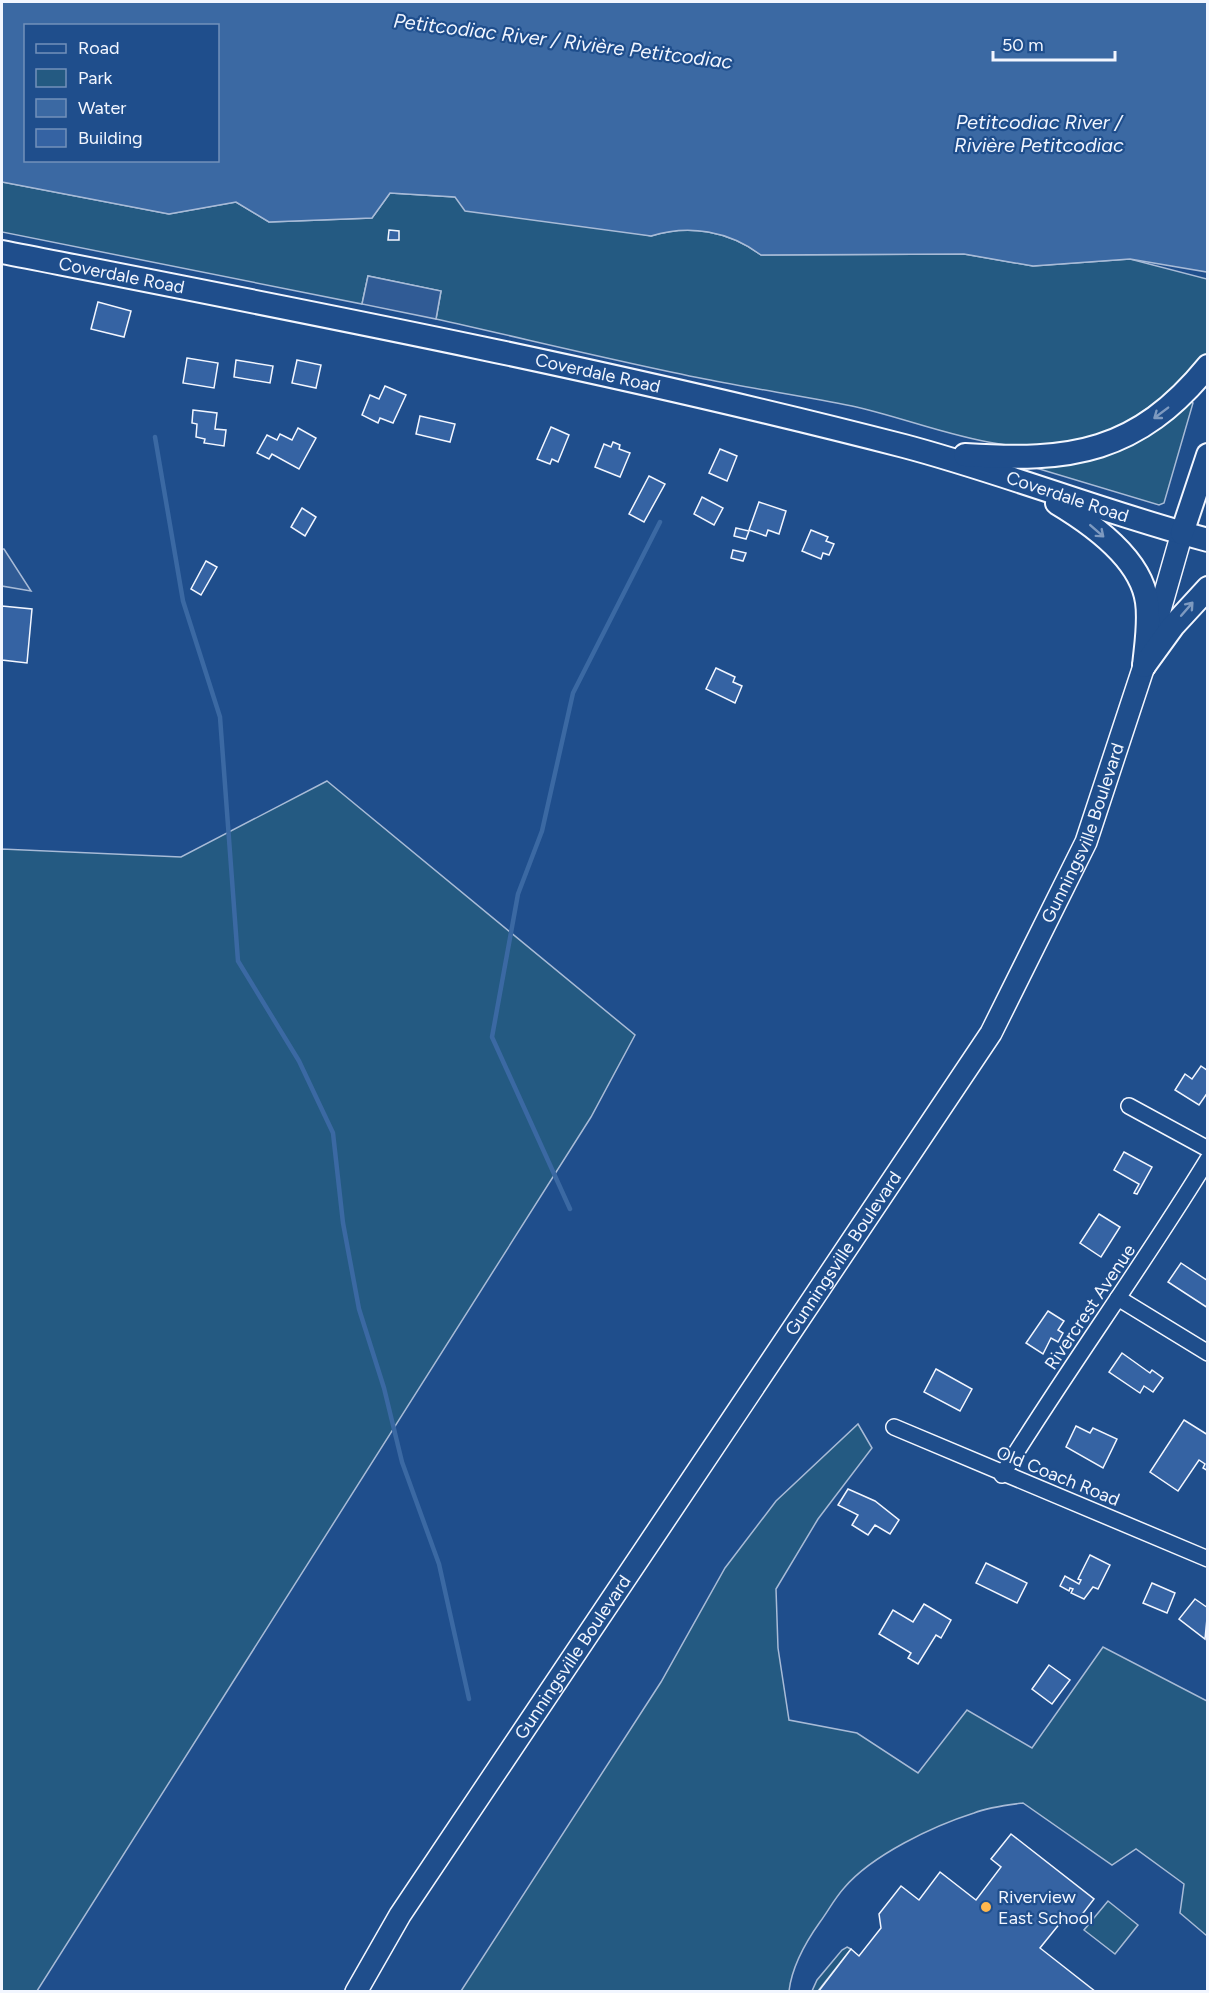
<svg xmlns="http://www.w3.org/2000/svg" width="1209" height="1993" font-family="Figtree,sans-serif">
<style>
.green{fill:#245a82;stroke:#a8bbd7;stroke-width:1.5}
.parking{fill:#305b95;stroke:#a8bbd7;stroke-width:1.5}
.water{fill:#3b69a3;stroke:#a8bbd7;stroke-width:1.5;fill-rule:evenodd}
.lines{fill:none;stroke-linecap:round;stroke-linejoin:round}
.stream{stroke:#3b69a3;stroke-width:4.5}
.building{fill:#3563a3;stroke:#f2f6ff;stroke-width:1.5}
.minor-casing{stroke:#f2f6ff;stroke-width:18}
.secondary-casing{stroke:#f2f6ff;stroke-width:24}
.primary-casing{stroke:#f2f6ff;stroke-width:26}
.minor{stroke:#1f4e8c;stroke-width:15}
.secondary{stroke:#1f4e8c;stroke-width:21}
.primary{stroke:#1f4e8c;stroke-width:22}
.oneway{stroke:#7e9ac0}
.poi-dot{fill:#ffb74d;stroke:#1f4e8c;stroke-width:2}
.labels{text-anchor:middle;stroke-width:4.5;stroke-linejoin:round;paint-order:stroke}
.street-label{font-size:18px;fill:#f2f6ff;stroke:#1f4e8c}
.poi-label{font-size:18px;fill:#f2f6ff;stroke:#1f4e8c;text-anchor:start}
.water-label{font-size:20px;font-style:italic;fill:#f2f6ff;stroke:#1f4e8c}
</style>
<rect width="100%" height="100%" fill="#1f4e8c"/>
<g class="green">
<path d="M2,182l167,32 67,-12 33,20 103,-4 18,-25 65,4 196,39c38,-12 78,-5 110,19l203,-1 69,12 97,-7 77,20v83c-39,30 -76,66 -125,79 -80,20 -153,-18 -230,-35 -48,-10 -98,-17 -147,-27 -90,-18 -179,-40 -269,-60l5,-28 -73,-15 -6,28 -360,-72z"/>
<path d="M1189,401l4,2 -29,100 -5,2 -123,-37 43,-7z"/>
<path d="M327,781l308,254 -44,82 -554,874h-35v-1142l179,8z"/>
<path d="M858,1424l14,24 -54,71 -42,70 2,59 11,72 68,13 61,40 49,-63 65,38 71,-101 104,54v235l-27,-23 4,-29 -48,-35 -24,16 -89,-62c-16,2 -34,4 -49,10 -41,13 -102,42 -130,75 -9,10 -16,23 -24,34 -15,21 -28,44 -31,69h-328l200,-309 64,-114 51,-67z"/>
<path d="M1108,1901l30,24 -23,29 -31,-24z"/>
<path d="M847,1947l4,2 -33,42h-6l5,-11 25,-30z"/>
</g>
<g class="parking">
<path d="M368,276l73,15 -5,28 -74,-15z"/>
<path d="M2,549h2l27,42 -29,-5z"/>
</g>
<path class="water" d="M2,2h1205v270l-77,-13 -97,7 -69,-12 -203,1c-32,-24 -72,-31 -110,-19l-186,-25 -10,-14 -65,-4 -18,25 -103,4 -33,-20 -67,12 -167,-32zM26,26h192v134h-192z"/>
<g class="lines">
<g class="stream">
<path d="M155,437l28,164 37,116 18,244 61,100 34,72 10,90 16,86 25,79 18,74 37,102 30,135"/>
<path d="M570,1209l-78,-172 26,-143 24,-63 31,-138 87,-171"/>
</g>
</g>
<g class="building">
<path d="M389,230l10,1v9h-11z"/>
<path d="M98,302l33,9 -7,26 -33,-8z"/>
<path d="M187,358l31,5 -4,25 -31,-5z"/>
<path d="M236,360l37,6 -3,17 -36,-6z"/>
<path d="M297,360l24,5 -5,23 -24,-5z"/>
<path d="M385,386l21,9 -13,28 -13,-5 -2,5 -16,-8 8,-20 9,4z"/>
<path d="M193,410l24,3 -2,16 11,1 -2,16 -20,-3 1,-4 -9,-2 1,-13 -5,-1z"/>
<path d="M420,416l35,8 -5,18 -34,-8z"/>
<path d="M551,427l18,8 -11,27 -6,-3 -2,5 -13,-5z"/>
<path d="M298,428l18,10 -17,31 -27,-15 -3,5 -12,-6 10,-18 10,5 3,-6 12,6z"/>
<path d="M613,442l7,3 -1,4 11,4 -10,24 -25,-10 9,-23 7,3z"/>
<path d="M720,449l17,7 -10,25 -18,-8z"/>
<path d="M649,476l16,8 -21,38 -15,-8z"/>
<path d="M702,497l21,11 -9,17 -20,-11z"/>
<path d="M759,502l27,9 -7,23 -11,-4 -2,6 -17,-6z"/>
<path d="M302,508l14,9 -11,19 -14,-9z"/>
<path d="M736,528l13,3 -3,8 -12,-3z"/>
<path d="M811,530l17,7 -2,4 8,3 -5,11 -6,-2 -2,6 -19,-8z"/>
<path d="M733,550l13,3 -3,8 -12,-3z"/>
<path d="M206,561l11,6 -16,28 -10,-6z"/>
<path d="M2,606l30,3 -5,54 -25,-3z"/>
<path d="M716,668l19,9 -2,5 9,4 -7,17 -29,-14z"/>
<path d="M1201,1066l7,5v21l-9,13 -24,-15 10,-16 7,5z"/>
<path d="M1124,1152l28,15 -15,27 -3,-1 5,-9 -25,-14z"/>
<path d="M1099,1214l21,13 -19,30 -21,-14z"/>
<path d="M1181,1263l27,18v27l-40,-26z"/>
<path d="M1048,1311l16,10 -6,9 5,3 -5,9 -7,-4 -8,16 -17,-11z"/>
<path d="M1122,1353l28,20 2,-3 11,8 -10,14 -9,-6 -4,7 -31,-21z"/>
<path d="M936,1369l36,20 -12,22 -36,-19z"/>
<path d="M1184,1420l24,15v36l-5,-3 2,-4 -6,-4 -21,31 -28,-19z"/>
<path d="M1076,1426l14,7 3,-5 24,11 -14,29 -37,-21z"/>
<path d="M848,1489l27,12 24,19 -9,14 -15,-9 -7,10 -16,-10 6,-10 -20,-10z"/>
<path d="M1090,1555l20,10 -12,24 -5,-2 -9,12 -13,-6 2,-4 -3,-1 -1,3 -9,-5 5,-10 14,8 2,-4 -3,-1z"/>
<path d="M986,1563l41,20 -10,20 -41,-20z"/>
<path d="M1152,1583l23,10 -8,20 -24,-10z"/>
<path d="M1195,1599l13,9 -3,31 -26,-20z"/>
<path d="M924,1604l27,16 -10,18 -5,-3 -18,29 -10,-6 3,-5 -32,-19 14,-24 20,12z"/>
<path d="M1049,1665l21,15 -18,24 -20,-15z"/>
<path d="M1011,1834l83,65 -20,26 -9,-8 -25,31 56,44h-278l33,-43 8,7 22,-28 -2,-14 22,-28 18,14 21,-28 36,28 25,-33 -10,-8z"/>
</g>
<g class="lines">
<defs>
<g id="minor">
<path d="M1129,1106l79,43"/>
<path d="M1118,1298l90,55"/>
<path d="M894,1427l314,132"/>
<path d="M1002,1475c66,-107 140,-208 206,-316"/>
</g>
<g id="secondary">
<path id="s1" d="M356,1992l44,-77 591,-882 95,-191 58,-176 38,-133"/>
</g>
<g id="primary">
<path id="s2" d="M2,252c301,59 604,117 902,194 102,27 201,67 304,94"/>
<path d="M965,455c106,7 172,-2 243,-89"/>
<path d="M1057,503c35,21 84,55 90,99 3,21 -1,43 -3,64"/>
<path d="M1182,533l26,-78"/>
<path d="M1144,666l29,-40 35,-38"/>
</g>
</defs>
<use href="#minor" class="minor-casing"/>
<use href="#secondary" class="secondary-casing"/>
<use href="#primary" class="primary-casing"/>
<use href="#minor" class="minor"/>
<use href="#secondary" class="secondary"/>
<use href="#primary" class="primary"/>
</g>
<defs><path id="oneway-shaft" d="M-6 0H5M1.5-3L5.5 0L1.5 3" fill="none" stroke-width="1.6" stroke-linecap="round" stroke-linejoin="round" transform="scale(1.5)"/></defs>
<g class="oneway">
<use href="#oneway-shaft" transform="translate(1161 413) rotate(143)"/>
<use href="#oneway-shaft" transform="translate(1097 531) rotate(41)"/>
<use href="#oneway-shaft" transform="translate(1187 609) rotate(-49)"/>
</g>
<circle class="poi-dot" cx="986" cy="1907" r="6"/>
<g class="labels">
<g class="street-label">
<text dy="6" stroke="none"><textPath href="#s2" startOffset="122">Coverdale Road</textPath></text>
<text dy="6" stroke="none"><textPath href="#s2" startOffset="608">Coverdale Road</textPath></text>
<text dy="6" stroke="none"><textPath href="#s2" startOffset="1094">Coverdale Road</textPath></text>
<text dy="6" stroke="none"><textPath href="#s1" startOffset="1371">Gunningsville Boulevard</textPath></text>
<text dy="6" stroke="none"><textPath href="#s1" startOffset="885">Gunningsville Boulevard</textPath></text>
<text transform="translate(1090 1307) rotate(-56)" y="6">Rivercrest Avenue</text>
<text transform="translate(1058 1476) rotate(22)" y="6">Old Coach Road</text>
<text dy="6" stroke="none"><textPath href="#s1" startOffset="399">Gunningsville Boulevard</textPath></text>
</g>
<g class="poi-label">
<text x="998" y="1903">Riverview<tspan x="998" dy="21">East School</tspan></text>
</g>
<g class="water-label">
<text transform="translate(563 41) rotate(7)" y="7">Petitcodiac River / Rivière Petitcodiac</text>
<text x="1039" y="129">Petitcodiac River /<tspan x="1039" dy="23">Rivière Petitcodiac</tspan></text>
</g>
</g>
<rect width="1209" height="1993" fill="none" stroke="#f2f6ff" stroke-width="6"/>
<rect x="24" y="24" width="195" height="138" fill="#1f4e8c" stroke="#7391ba" stroke-width="1.5"/>
<rect x="36" y="44" width="30" height="9" fill="#1f4e8c" stroke="#7391ba" stroke-width="1.5"/>
<text x="78" y="54" font-size="18" fill="#f2f6ff">Road</text>
<rect x="36" y="69" width="30" height="18" fill="#245a82" stroke="#7391ba" stroke-width="1.5"/>
<text x="78" y="84" font-size="18" fill="#f2f6ff">Park</text>
<rect x="36" y="99" width="30" height="18" fill="#3b69a3" stroke="#7391ba" stroke-width="1.5"/>
<text x="78" y="114" font-size="18" fill="#f2f6ff">Water</text>
<rect x="36" y="129" width="30" height="18" fill="#3563a3" stroke="#7391ba" stroke-width="1.5"/>
<text x="78" y="144" font-size="18" fill="#f2f6ff">Building</text>
<path d="M993 51v9h122v-9" fill="none" stroke="#f2f6ff" stroke-width="3"/>
<text x="1002" y="51" font-size="18" fill="#f2f6ff" stroke="#1f4e8c" stroke-width="4.5" paint-order="stroke">50 m</text>
</svg>
